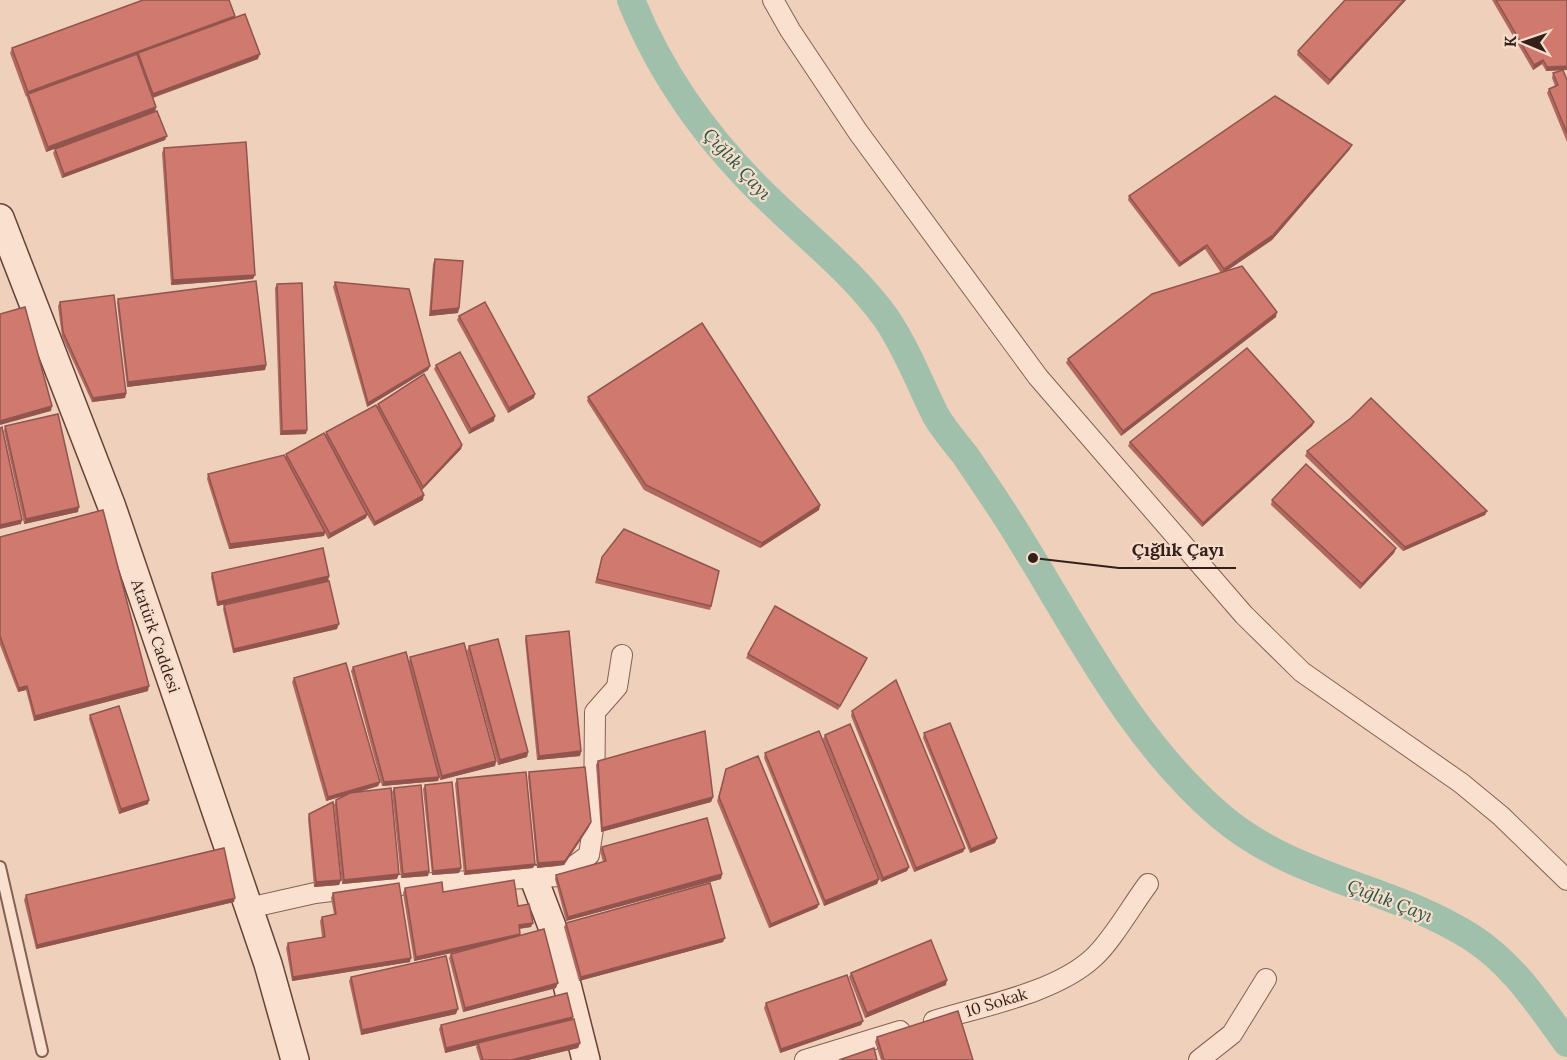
<svg xmlns="http://www.w3.org/2000/svg" width="1567" height="1060" font-family="Lora,serif">
<style>
.lines{fill:none;stroke-linecap:round;stroke-linejoin:round}
.river{stroke:#a0c0ac;stroke-width:28}
.lane-casing{stroke:#876055;stroke-width:14}
.street-casing{stroke:#876055;stroke-width:22}
.secondary-casing{stroke:#684138;stroke-width:30}
.lane{stroke:#fae0cf;stroke-width:10}
.street{stroke:#fae0cf;stroke-width:20}
.secondary{stroke:#fae0cf;stroke-width:27}
.wall{fill:#b2685f}
.shaded-wall{fill:#91554e}
.building{fill:#cf796f;stroke:#91554e;stroke-width:1.5}
.labels{text-anchor:middle;stroke-width:4.5;stroke-linejoin:round;paint-order:stroke}
.street-label{font-size:16px;fill:#351f1a;stroke:#f6ddcb}
.water-label{font-size:18px;font-style:italic;fill:#295645;stroke:#f6ddcb}
.leader{fill:none;stroke:#351f1a;stroke-width:2}
.callout-dot{fill:#351f1a;stroke:#f6ddcb;stroke-width:2}
.callout-label{font-size:18px;text-anchor:middle;font-weight:bold;fill:#351f1a;stroke:#f6ddcb;stroke-width:4.5;stroke-linejoin:round;paint-order:stroke}
</style>
<rect width="100%" height="100%" fill="#efd0bb"/>
<g class="lines">
<path class="river" d="M631,0c32,80 81,146 144,205 38,37 79,69 111,113 21,31 33,64 49,96 8,15 20,28 30,41 15,22 30,44 44,66 65,102 117,213 209,293 76,66 171,71 253,123 42,27 67,66 96,106"/>
<defs>
<path id="lane" d="M0,867l42,184"/>
<g id="street">
<path d="M773,0l17,30 68,102 180,245 206,238 58,57 159,111 40,33 66,64"/>
<path d="M248,908l67,-15 49,-6 196,-11 29,-21 5,-33 1,-110 22,-25 5,-32"/>
<path d="M934,1021c48,-15 121,-28 159,-63 19,-17 39,-53 55,-74"/>
<path d="M805,1060l95,-29"/>
<path d="M1199,1060l33,-26 34,-55"/>
</g>
<g id="secondary">
<path d="M0,218l112,289 156,457 27,96"/>
<path d="M534,879l19,50 33,131"/>
</g>
</defs>
<use href="#lane" class="lane-casing"/>
<use href="#street" class="street-casing"/>
<use href="#secondary" class="secondary-casing"/>
<use href="#lane" class="lane"/>
<use href="#street" class="street"/>
<use href="#secondary" class="secondary"/>
</g>
<g class="wall">
<path d="M1345,0h61l-78,85 -31,-30 1,-4z"/>
<path d="M1492,0h75l-4,70 4,10v62l-20,-49 2,-4 6,-3 -3,-8 1,-5 8,-3 -15,1 -4,-7 -9,6z"/>
<path d="M234,18l24,41 -105,39 3,9 -1,5 -109,40 -19,-54v-2l-1,1 -16,-44 2,-5z"/>
<path d="M165,140l-103,38 -9,-25 2,-4z"/>
<path d="M164,148l89,131 -82,6 -9,-132z"/>
<path d="M1350,149l-78,91 -47,32 51,45 -155,119 -55,-73 2,-4 153,-86 -16,-24 -26,18 -51,-67 1,-4z"/>
<path d="M435,259l24,49 -1,5 -29,3 4,-52z"/>
<path d="M335,282l95,84 -2,4 -61,37 -34,-120z"/>
<path d="M277,284l29,150 -26,1 -5,-147z"/>
<path d="M118,299l148,66 -1,5 -138,17 -10,-84z"/>
<path d="M60,302l66,91 -1,5 -33,4 -30,-65 -4,-31z"/>
<path d="M459,316l75,82 -26,15 -51,-93z"/>
<path d="M436,365l58,56 -25,13 -35,-65z"/>
<path d="M588,397l232,108 -1,5 -59,38 -116,-58 -57,-89z"/>
<path d="M378,404l84,41 -1,4 -39,41 1,10 -49,26 -7,-11 -1,3 -38,21 -3,-6 -1,3 -95,13 -22,-70 1,-5 77,-16 1,-4 39,-18 1,-4 51,-25z"/>
<path d="M1314,422l-2,4 -110,101 -74,-81 2,-4z"/>
<path d="M5,426l73,86 -54,12 -20,-93z"/>
<path d="M1307,451l180,60 -2,4 -82,36 -98,-95z"/>
<path d="M1272,500l124,48 -2,5 -34,36 -89,-84z"/>
<path d="M0,537l148,154 -114,30 -8,-31 -8,2 -18,-47z"/>
<path d="M602,557l109,49 -1,4 -115,-27z"/>
<path d="M212,573l117,3 -1,5 -111,25 -6,-29z"/>
<path d="M224,605l113,24 -104,24 -10,-44z"/>
<path d="M526,636l55,115 -1,5 -43,4 -12,-120z"/>
<path d="M469,646l59,106 -1,5 -29,8 -31,-114z"/>
<path d="M748,654l117,9 -27,47 -92,-52z"/>
<path d="M410,657l86,104 -1,5 -55,14 -31,-118z"/>
<path d="M353,667l86,110 -1,4 -56,5 -31,-115z"/>
<path d="M294,678l86,104 -2,4 -18,6 37,87 -55,5 -8,-79 2,-5 7,-4 -17,5 -34,-119z"/>
<path d="M852,711l113,137 -2,4 -49,20 -63,-156z"/>
<path d="M90,715l58,89 -29,10 -30,-95z"/>
<path d="M924,733l73,105 -2,5 -25,10 -47,-115z"/>
<path d="M825,735l84,132 -2,4 -26,11 -58,-143z"/>
<path d="M765,753l114,126 -2,5 -53,22 -60,-148z"/>
<path d="M598,761l115,36 -2,5 -110,30 -5,-67z"/>
<path d="M529,772l60,55 -25,38 -27,3 -9,-91z"/>
<path d="M725,773l94,131 -2,4 -48,20 -52,-127z"/>
<path d="M457,779l78,85 -2,4 -69,7 -9,-91z"/>
<path d="M425,785l36,83 -2,5 -27,2 -9,-86z"/>
<path d="M394,788l35,83 -1,5 -27,2 -9,-86z"/>
<path d="M309,814l32,66 -2,5 -25,2 -6,-68z"/>
<path d="M602,847l120,27 -1,5 -155,42 -11,-42 1,-4 47,-13 -3,-11z"/>
<path d="M405,888l38,4 75,14 13,21 -12,2 1,6 36,53 -93,24 -14,-54 2,-4 6,-2 -43,9 -11,-68z"/>
<path d="M333,893l77,69 -118,19 -6,-33 2,-5 34,-6 -2,-16 2,-4 12,-3 -3,-16z"/>
<path d="M26,895l208,7 -198,47 -12,-49z"/>
<path d="M566,923l157,19 -144,39 -15,-54z"/>
<path d="M851,973l95,12 -81,33 -16,-41z"/>
<path d="M351,977l105,37 -95,21 -12,-54z"/>
<path d="M766,1003l97,18 -2,4 -81,28 -16,-45z"/>
<path d="M572,1019l8,24 -2,5 -50,12h-48l-4,-13 1,-2 -32,8 -6,-24 2,-4z"/>
<path d="M877,1037l96,23h-92l-6,-18z"/>
</g>
<g class="shaded-wall">
<path d="M1404,0h2l-78,85 2,-5z"/>
<path d="M235,16l-2,4 -95,33 -1,3 -109,38 -2,3 2,-5z"/>
<path d="M260,54l-2,5 -107,39 2,-4z"/>
<path d="M1543,60l-1,4 -9,6 1,-5z"/>
<path d="M1567,66v4l-21,1 1,-4z"/>
<path d="M156,107l-1,5 -109,40 2,-5z"/>
<path d="M167,136l-2,4 -103,38 2,-4z"/>
<path d="M1352,145l-2,4 -78,91 -50,34 2,-5z"/>
<path d="M1207,245l-2,4 -26,18 1,-4z"/>
<path d="M255,275l-2,4 -82,6 2,-5z"/>
<path d="M459,308l-1,5 -29,3 2,-5z"/>
<path d="M1277,312l-1,5 -155,119 2,-5z"/>
<path d="M266,365l-1,5 -138,17 1,-5z"/>
<path d="M430,366l-2,4 -61,37 1,-4z"/>
<path d="M126,393l-1,5 -33,4 1,-4z"/>
<path d="M535,394l-1,4 -26,15 1,-5z"/>
<path d="M52,406l-1,5 -51,14v-4z"/>
<path d="M495,416l-1,5 -25,13 2,-5z"/>
<path d="M1314,422l-2,4 -110,101 1,-4z"/>
<path d="M307,430l-1,4 -26,1 2,-4z"/>
<path d="M462,445l-1,4 -40,42 2,-4z"/>
<path d="M424,495l-1,5 -49,26 1,-4z"/>
<path d="M820,505l-1,5 -59,38 2,-5z"/>
<path d="M79,507l-1,5 -54,12 2,-5z"/>
<path d="M1487,511l-2,4 -82,36 2,-4z"/>
<path d="M367,514l-1,4 -38,21 2,-5z"/>
<path d="M22,520l-1,4 -21,5v-4z"/>
<path d="M325,532l-1,4 -95,13 1,-5z"/>
<path d="M1396,548l-2,5 -34,36 2,-5z"/>
<path d="M329,576l-1,5 -111,25 1,-4z"/>
<path d="M339,624l-2,5 -104,24 1,-4z"/>
<path d="M867,658l-2,5 -27,47 2,-4z"/>
<path d="M27,686l-1,4 -8,2 1,-4z"/>
<path d="M149,686l-1,5 -114,30 1,-5z"/>
<path d="M581,751l-1,5 -43,4 2,-4z"/>
<path d="M528,752l-1,5 -29,8 2,-5z"/>
<path d="M496,761l-1,5 -55,14 2,-4z"/>
<path d="M439,777l-1,4 -56,5 2,-4z"/>
<path d="M380,782l-2,4 -52,15 2,-4z"/>
<path d="M713,797l-2,5 -110,30 1,-4z"/>
<path d="M149,800l-1,4 -29,10 2,-5z"/>
<path d="M591,822l-2,5 -25,38 -27,3 1,-5z"/>
<path d="M997,838l-2,5 -25,10 1,-4z"/>
<path d="M965,848l-2,4 -49,20 2,-4z"/>
<path d="M535,864l-2,4 -69,7 2,-4z"/>
<path d="M909,867l-2,4 -26,11 2,-4z"/>
<path d="M461,868l-2,5 -27,2 1,-4z"/>
<path d="M429,871l-1,5 -27,2 2,-4z"/>
<path d="M399,874l-2,5 -55,5 2,-4z"/>
<path d="M722,874l-1,5 -155,42 2,-4z"/>
<path d="M879,879l-2,5 -53,22 1,-5z"/>
<path d="M341,880l-2,5 -25,2 2,-5z"/>
<path d="M235,898l-1,4 -198,47 1,-4z"/>
<path d="M819,904l-2,4 -48,20 2,-4z"/>
<path d="M533,923l-2,4 -14,2 2,-4z"/>
<path d="M520,934l-1,4 -105,23 2,-4z"/>
<path d="M725,938l-2,4 -144,39 2,-4z"/>
<path d="M411,958l-1,4 -118,19 1,-4z"/>
<path d="M947,980l-1,5 -81,33 2,-5z"/>
<path d="M558,983l-2,5 -93,24 2,-4z"/>
<path d="M458,1009l-2,5 -95,21 1,-5z"/>
<path d="M573,1017l-1,4 -94,22 -1,2 -32,8 1,-5z"/>
<path d="M863,1021l-2,4 -81,28 1,-4z"/>
<path d="M580,1043l-2,5 -50,12h-17z"/>
</g>
<g class="building">
<path d="M143,0h86l6,16 -207,76 -16,-44z"/>
<path d="M1345,0h59l-74,80 -32,-29z"/>
<path d="M1496,0h71v66l-20,1 -4,-7 -9,5z"/>
<path d="M245,14l15,40 -107,40 -15,-41z"/>
<path d="M137,54l19,53 -108,40 -20,-53z"/>
<path d="M1563,70l4,10v53l-18,-44 9,-4 -5,-12z"/>
<path d="M1275,96l77,49 -79,90 -49,34 -17,-24 -27,18 -51,-67z"/>
<path d="M157,111l10,25 -103,38 -9,-25z"/>
<path d="M246,142l9,133 -82,5 -9,-132z"/>
<path d="M435,259l28,2 -4,47 -28,3z"/>
<path d="M1242,266l35,46 -154,119 -55,-72 84,-65z"/>
<path d="M256,281l10,84 -138,17 -10,-83z"/>
<path d="M335,282l74,7 21,77 -62,37z"/>
<path d="M302,283l5,147 -25,1 -5,-147z"/>
<path d="M114,295l12,98 -33,5 -30,-66 -3,-30z"/>
<path d="M485,302l50,92 -26,14 -50,-92z"/>
<path d="M25,307l27,99 -52,15v-107z"/>
<path d="M702,323l118,182 -58,38 -116,-58 -58,-88z"/>
<path d="M1247,348l67,74 -111,101 -73,-81z"/>
<path d="M460,352l35,64 -24,13 -35,-64z"/>
<path d="M424,374l38,71 -39,42 -45,-83z"/>
<path d="M1371,398l116,113 -82,36 -98,-96 44,-33z"/>
<path d="M376,405l48,90 -49,27 -49,-90z"/>
<path d="M58,414l21,93 -53,12 -21,-93z"/>
<path d="M2,427l20,93 -22,5v-97z"/>
<path d="M324,433l43,81 -37,20 -44,-80z"/>
<path d="M284,455l41,77 -95,12 -22,-70z"/>
<path d="M1306,464l90,84 -34,36 -90,-84z"/>
<path d="M103,510l46,176 -114,30 -8,-30 -8,2 -19,-52v-99z"/>
<path d="M624,529l95,42 -8,35 -114,-27 5,-22z"/>
<path d="M323,548l6,28 -111,26 -6,-29z"/>
<path d="M329,581l10,43 -105,25 -10,-44z"/>
<path d="M775,606l92,52 -27,48 -92,-52z"/>
<path d="M569,631l12,120 -42,5 -13,-120z"/>
<path d="M498,639l30,113 -28,8 -31,-114z"/>
<path d="M464,643l32,118 -54,15 -32,-119z"/>
<path d="M406,652l33,125 -55,5 -31,-115z"/>
<path d="M346,663l34,119 -52,15 -34,-119z"/>
<path d="M896,680l69,168 -49,20 -64,-157z"/>
<path d="M119,706l30,94 -28,9 -31,-94z"/>
<path d="M950,723l47,115 -26,11 -47,-116z"/>
<path d="M850,724l59,143 -26,11 -58,-143z"/>
<path d="M705,731l8,66 -111,31 -4,-67z"/>
<path d="M819,731l60,148 -54,22 -60,-148z"/>
<path d="M758,756l61,148 -48,20 -52,-127 7,-28z"/>
<path d="M585,767l6,55 -26,39 -27,2 -9,-91z"/>
<path d="M526,772l9,92 -69,7 -9,-92z"/>
<path d="M452,782l9,86 -28,3 -8,-86z"/>
<path d="M421,785l8,86 -26,3 -9,-86z"/>
<path d="M391,788l8,86 -55,6 -8,-80 14,-7z"/>
<path d="M333,802l8,78 -25,2 -7,-68z"/>
<path d="M707,818l15,56 -154,43 -12,-42 50,-14 -4,-14z"/>
<path d="M224,848l11,50 -198,47 -11,-50z"/>
<path d="M514,880l4,26 11,-2 4,19 -14,2 1,9 -104,23 -11,-69 37,-6 1,10z"/>
<path d="M399,883l12,75 -118,19 -5,-34 37,-6 -3,-20 14,-3 -3,-21z"/>
<path d="M710,883l15,55 -144,39 -15,-54z"/>
<path d="M544,929l14,54 -93,25 -14,-54z"/>
<path d="M931,940l16,40 -80,33 -16,-40z"/>
<path d="M446,956l12,53 -96,21 -11,-53z"/>
<path d="M847,975l16,46 -82,28 -15,-46z"/>
<path d="M567,993l6,24 -127,31 -5,-23z"/>
<path d="M958,1011l15,49h-89l-7,-23z"/>
<path d="M574,1019l6,24 -69,17h-28l-5,-17z"/>
<path d="M874,1048l3,12h-38z"/>
</g>
<g class="labels">
<g class="street-label">
<text transform="translate(156 636) rotate(71)" y="6">Atatürk Caddesi</text>
<text transform="translate(996 1002) rotate(-17)" y="6">10 Sokak</text>
</g>
<g class="water-label">
<text transform="translate(737 164) rotate(47)" y="6">Çığlık Çayı</text>
<text transform="translate(1390 901) rotate(21)" y="6">Çığlık Çayı</text>
</g>
</g>
<path class="leader" d="M1033 558L1119 568H1236"/>
<circle class="callout-dot" cx="1033" cy="558" r="6"/>
<g class="callout-label">
<text x="1178" y="556">Çığlık Çayı</text>
</g>
<g transform="translate(1525 42) rotate(272)" stroke="#f6ddcb" stroke-width="4.5" paint-order="stroke">
<path d="M0-4.5L10 22L0 15L-10 22Z" fill="#351f1a"/>
<text y="-9" font-size="16" font-weight="bold" text-anchor="middle" fill="#351f1a">K</text>
</g>
</svg>
